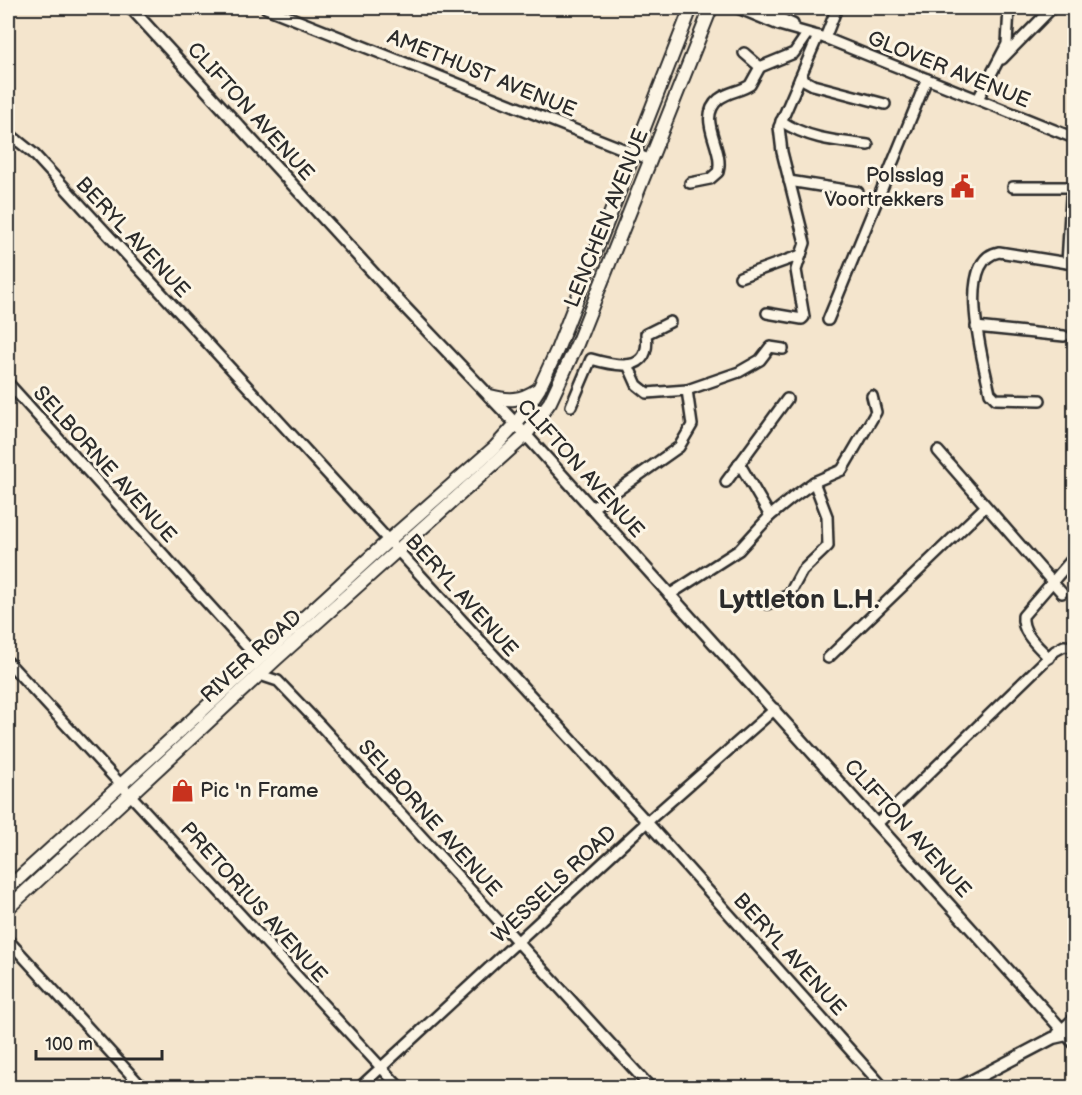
<svg xmlns="http://www.w3.org/2000/svg" width="1082" height="1095" font-family="'Balsamiq Sans',sans-serif">
<style>
.lines{fill:none;stroke-linecap:round;stroke-linejoin:round}
.minor-casing{stroke:#2b2b2b;stroke-width:14}
.tertiary-casing{stroke:#2b2b2b;stroke-width:15}
.secondary-casing{stroke:#2b2b2b;stroke-width:16}
.minor{stroke:#fcf5e5;stroke-width:9}
.tertiary{stroke:#fcf5e5;stroke-width:10}
.secondary{stroke:#fcf5e5;stroke-width:12}
.labels{text-anchor:middle;stroke-width:6;stroke-linejoin:round;paint-order:stroke}
.street-label{font-size:21px;fill:#2b2b2b;stroke:#fcf5e5}
.poi-label{font-size:21px;fill:#2b2b2b;stroke:#fcf5e5;text-anchor:end}
.district-label{font-size:27px;font-weight:bold;fill:#2b2b2b;stroke:#fcf5e5}
</style>
<rect width="100%" height="100%" fill="#f4e5cd"/>
<filter id="ink" filterUnits="userSpaceOnUse"><feTurbulence type="fractalNoise" baseFrequency=".0167" numOctaves="2"/><feDisplacementMap in="SourceGraphic" scale="12" xChannelSelector="R" yChannelSelector="G"/><feConvolveMatrix kernelMatrix="1 2 1 2 8 2 1 2 1" color-interpolation-filters="sRGB"/></filter>
<g filter="url(#ink)">
<g class="lines">
<defs>
<g id="minor">
<path d="M266,8l385,152"/>
<path d="M738,8l41,17 46,13 249,100"/>
<path d="M757,8l36,16"/>
<path d="M825,38l12,-30"/>
<path d="M744,53l16,14"/>
<path d="M1002,59l50,-51"/>
<path d="M800,78l13,7 72,19"/>
<path d="M978,99l29,-55 2,-36"/>
<path d="M781,121c27,18 55,20 87,24"/>
<path d="M8,133l25,20 614,669 237,266"/>
<path d="M789,181l69,11"/>
<path d="M690,183l20,-4 8,-7c7,-24 -23,-53 1,-73 9,-7 22,-8 31,-14l10,-18 34,-14 13,-19"/>
<path d="M1013,187h60"/>
<path d="M1067,263l4,-66 3,-13"/>
<path d="M740,277l61,-22"/>
<path d="M767,313l35,6 2,-2 -8,-47 9,-27 -23,-91 -3,-25 39,-91"/>
<path d="M828,320l99,-241"/>
<path d="M976,327l88,9"/>
<path d="M8,383l241,266 5,14"/>
<path d="M687,390l52,-18 21,-12 10,-13 13,2"/>
<path d="M1040,400l-44,-1 -6,-6c-6,-29 -36,-133 9,-141l75,12"/>
<path d="M571,406l20,-47c24,7 61,16 55,-25l24,-12"/>
<path d="M938,451l124,142"/>
<path d="M739,463l31,53"/>
<path d="M726,482l61,-83"/>
<path d="M591,509l88,-62 13,-22 -5,-35 -40,3 -10,-8 -9,-20"/>
<path d="M669,595l70,-45 31,-34 22,-18 22,-16 28,-12 34,-58 -4,-16"/>
<path d="M767,604l22,-9 13,-24 26,-25 -1,-30 -13,-34"/>
<path d="M828,658l157,-151"/>
<path d="M1049,658c-10,-11 -28,-25 -26,-42l51,-59"/>
<path d="M8,662l392,426"/>
<path d="M260,675l18,6 42,44 331,363"/>
<path d="M878,823l177,-172 9,-5 10,1"/>
<path d="M8,940l135,148"/>
<path d="M359,1088l288,-266 128,-113"/>
</g>
<g id="tertiary">
<path d="M131,8l268,293 117,123 558,619"/>
<path d="M1058,1034l16,-15"/>
<path d="M958,1088l95,-50 18,-4"/>
</g>
<g id="secondary">
<path d="M490,396c19,5 30,5 47,-6"/>
<path d="M8,888l380,-347 107,-94 21,-23 23,-35 18,-39 134,-342"/>
<path d="M8,908l267,-248 250,-224 25,-34 27,-58 134,-336"/>
</g>
</defs>
<use href="#minor" class="minor-casing"/>
<use href="#tertiary" class="tertiary-casing"/>
<use href="#secondary" class="secondary-casing"/>
<use href="#minor" class="minor"/>
<use href="#tertiary" class="tertiary"/>
<use href="#secondary" class="secondary"/>
</g>
</g>
<defs>
<symbol id="civic-bare" viewBox="-9 -9 18 18"><path d="M-.6-6.5H3V-4.5H.6V-3L4-1V1h2V6H-6V1h2V-1L-.6-3ZM-1.2 2.5V6h2.4V2.5Z" fill="#c8321e" stroke="#fcf5e5" stroke-width="2.5" paint-order="stroke"/></symbol>
<symbol id="shop-bare" viewBox="-9 -9 18 18"><path d="M-5-2.5h2.3a2.7 3.5 0 0 1 5.4 0H5L5.5 6h-11ZM-1.5-2.5h3a1.5 2.3 0 0 0-3 0Z" fill="#c8321e" stroke="#fcf5e5" stroke-width="2.5" paint-order="stroke"/></symbol>
</defs>
<g fill-rule="evenodd">
<use href="#civic-bare" x="946" y="170" width="33" height="33"/>
<use href="#shop-bare" x="166" y="774" width="33" height="33"/>
</g>
<g class="labels">
<g class="street-label">
<text transform="translate(949 69) rotate(22)" y="7">GLOVER AVENUE</text>
<text transform="translate(482 73) rotate(22)" y="7">AMETHUST AVENUE</text>
<text transform="translate(251 111) rotate(48)" y="7">CLIFTON AVENUE</text>
<text transform="translate(606 218) rotate(-68)" y="7">LENCHEN AVENUE</text>
<text transform="translate(133 237) rotate(47)" y="7">BERYL AVENUE</text>
<text transform="translate(105 464) rotate(48)" y="7">SELBORNE AVENUE</text>
<text transform="translate(581 468) rotate(48)" y="7">CLIFTON AVENUE</text>
<text transform="translate(462 595) rotate(48)" y="7">BERYL AVENUE</text>
<text transform="translate(251 656) rotate(-42)" y="7">RIVER ROAD</text>
<text transform="translate(430 818) rotate(48)" y="7">SELBORNE AVENUE</text>
<text transform="translate(908 828) rotate(48)" y="7">CLIFTON AVENUE</text>
<text transform="translate(554 884) rotate(-43)" y="7">WESSELS ROAD</text>
<text transform="translate(254 902) rotate(48)" y="7">PRETORIUS AVENUE</text>
<text transform="translate(790 954) rotate(48)" y="7">BERYL AVENUE</text>
</g>
<g class="poi-label">
<text x="944" y="182">Polsslag<tspan x="944" dy="24">Voortrekkers</tspan></text>
<text x="200" y="797" text-anchor="start">Pic 'n Frame</text>
</g>
<g class="district-label">
<text x="799" y="608">Lyttleton L.H.</text>
</g>
</g>
<rect width="1082" height="1095" fill="none" stroke="#fcf5e5" stroke-width="30"/>
<rect x="15" y="15" width="1052" height="1065" fill="none" stroke="#2b2b2b" stroke-width="2" filter="url(#ink)"/>
<path d="M36 1050v9h126v-9" fill="none" stroke="#2b2b2b" stroke-width="3"/>
<text x="45" y="1050" font-size="18" fill="#2b2b2b" stroke="#fcf5e5" stroke-width="4.5" paint-order="stroke">100 m</text>
</svg>
